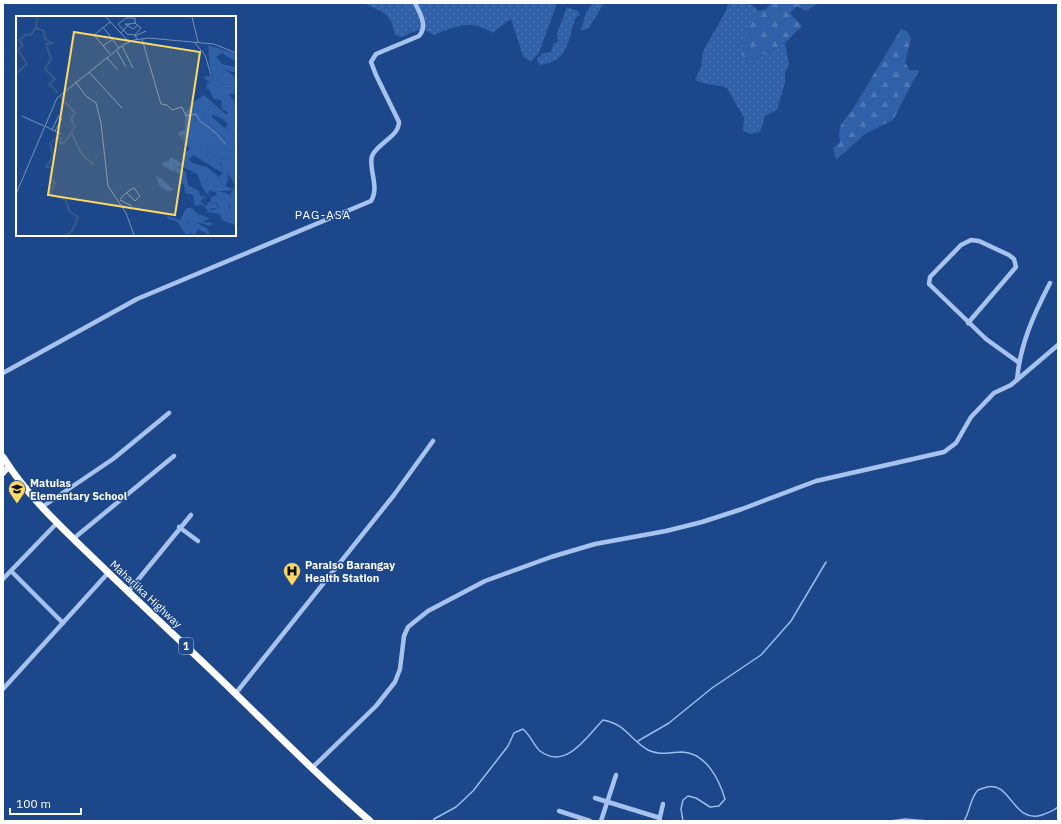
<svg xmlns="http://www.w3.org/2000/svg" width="1061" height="824" font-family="'IBM Plex Sans',sans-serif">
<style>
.grass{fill:url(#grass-dots)}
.forest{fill:url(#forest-firs)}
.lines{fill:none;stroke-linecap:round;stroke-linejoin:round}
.stream{stroke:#9abdee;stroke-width:1.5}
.minor{stroke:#a7c3ed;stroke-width:4.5}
.major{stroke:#ecf3ff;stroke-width:6}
.highway{stroke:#fff;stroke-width:7}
.labels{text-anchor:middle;stroke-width:3;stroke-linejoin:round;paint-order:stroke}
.shield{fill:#1c478a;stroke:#bbc8dc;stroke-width:1}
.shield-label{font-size:10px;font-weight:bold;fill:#fff}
.poi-label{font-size:11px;font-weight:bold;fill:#fff;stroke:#1c478a;text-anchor:start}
.street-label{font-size:11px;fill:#fff;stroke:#1c478a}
.neighbourhood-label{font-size:12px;letter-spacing:1px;fill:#fff;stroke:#1c478a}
.inset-river{fill:none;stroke:#38598a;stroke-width:2}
.inset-road{fill:none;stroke:#7791b9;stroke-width:1}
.view{fill:#fdd864;fill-opacity:0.15;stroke:#fdd864;stroke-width:2}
.inset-edge{fill:none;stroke:#fff;stroke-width:2}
</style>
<defs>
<pattern id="grass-dots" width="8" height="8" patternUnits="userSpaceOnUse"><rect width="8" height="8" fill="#2f60a8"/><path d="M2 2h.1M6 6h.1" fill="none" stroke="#4e78b5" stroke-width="1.8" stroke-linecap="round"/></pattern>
<pattern id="forest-firs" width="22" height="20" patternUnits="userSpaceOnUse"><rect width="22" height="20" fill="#2f60a8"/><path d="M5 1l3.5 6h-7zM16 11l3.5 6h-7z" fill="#4e78b5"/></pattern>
</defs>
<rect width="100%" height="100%" fill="#1c478a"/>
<g class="grass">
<path d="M363,3h194l-18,50 -8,9 -8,-6 -12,-37 -19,14c-20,-14 -37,-7 -58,2 -12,-8 -20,-4 -32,2l-7,-2c-3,-22 -14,-24 -32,-32z"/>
<path d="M593,3h15l-5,2 -15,24 -7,1 5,-18z"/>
<path d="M728,3h21l10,8 -4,8 -1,42 7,-6 24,-12 4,21 -4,9v10l-8,27 -12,6 -5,16 -9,2 -8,-3 1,-13 -17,-30c-11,-4 -22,-3 -32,-8l6,-13 2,-16 23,-40z"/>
<path d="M567,7l11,4 2,4 -5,3c-7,24 -7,44 -36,47l-2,-6 6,-6 8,-1 2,-8 5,-3 -1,-8z"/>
</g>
<g class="forest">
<path d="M771,3h48l-13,8 -9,-5 -7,7 12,13 -17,17 -24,12 -7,6 -11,-3 -3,-7 9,-23 10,-17 7,-2z"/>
<path d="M901,29l6,2 4,7 -6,25 5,7h9l-26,50 -28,14 -29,26 -3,-12 7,-6c-3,-13 2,-21 11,-30z"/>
</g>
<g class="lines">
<g class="stream">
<path d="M638,741l31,-18 43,-35 49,-33 30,-34 35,-59"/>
<path d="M433,821l1,-2 22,-12 17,-16 35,-45 6,-13 9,-4c8,7 11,17 17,22 26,20 47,-15 63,-31 23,4 27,20 45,30 12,6 21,2 34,2 24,1 37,27 43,47l-6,7 -9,1 -14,-9 -8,-2 -5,4 -2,9 2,12"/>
<path d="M890,821l15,-2 24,2"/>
<path d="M964,821c6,-9 6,-23 14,-31 2,-1 6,-2 9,-3 24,-6 26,37 55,28 6,-2 11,-4 16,-8"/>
</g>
<g class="minor">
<path d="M968,323l48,-56 -2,-8 -5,-4 -30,-14 -8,-1 -10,5 -31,32 -1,7 57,55 32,23"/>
<path d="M3,373l134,-74 234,-98c9,-14 -3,-33 1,-45 5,-13 27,-19 27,-34l-23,-47 -5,-13 5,-8 43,-18c9,-10 1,-23 -4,-33"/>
<path d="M1017,380c3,-36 17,-66 33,-97"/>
<path d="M42,507l71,-48 56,-46"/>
<path d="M179,527l19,14"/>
<path d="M73,539l101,-83"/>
<path d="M11,571l52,52"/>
<path d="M3,579l54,-56"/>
<path d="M128,592l63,-77"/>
<path d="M3,689l105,-116"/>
<path d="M236,693l158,-198 39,-54"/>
<path d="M312,768l64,-62 19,-24 5,-13 4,-33 4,-9 20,-16 57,-30 66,-24 44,-13 71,-13 36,-9 40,-13 74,-28 128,-29 12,-9 15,-26 23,-24 17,-8 47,-40"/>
<path d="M595,798l65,20"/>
<path d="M559,811l31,10"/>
<path d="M601,821l15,-46"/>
<path d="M659,821l4,-17"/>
</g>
<path class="major" d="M3,473l6,-7"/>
<path class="highway" d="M3,457c23,37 55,67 86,97 34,33 69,66 103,98 60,56 116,116 178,169"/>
</g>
<defs>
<symbol id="school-pin" viewBox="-11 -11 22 30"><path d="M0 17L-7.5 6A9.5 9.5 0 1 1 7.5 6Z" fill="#fdd864" stroke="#1c478a"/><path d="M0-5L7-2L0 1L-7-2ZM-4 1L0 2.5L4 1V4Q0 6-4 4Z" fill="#111"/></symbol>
<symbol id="hospital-pin" viewBox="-11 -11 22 30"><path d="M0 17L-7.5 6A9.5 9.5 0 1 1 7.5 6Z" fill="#fdd864" stroke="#1c478a"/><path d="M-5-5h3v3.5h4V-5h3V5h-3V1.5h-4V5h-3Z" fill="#111"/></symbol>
</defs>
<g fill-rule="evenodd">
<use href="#school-pin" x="7" y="479" width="20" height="27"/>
<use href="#hospital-pin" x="282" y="561" width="20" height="27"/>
</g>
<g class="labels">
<rect class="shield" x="179" y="638" width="14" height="16" rx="3"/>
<g class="shield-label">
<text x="186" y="650">1</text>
</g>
<g class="poi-label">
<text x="30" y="487">Matulas<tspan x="30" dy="13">Elementary School</tspan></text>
<text x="305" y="569">Paraiso Barangay<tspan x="305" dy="13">Health Station</tspan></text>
</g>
<g class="street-label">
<text transform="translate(146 594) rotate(43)" y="4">Maharlika Highway</text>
</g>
<g class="neighbourhood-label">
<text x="323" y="219">PAG-ASA</text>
</g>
</g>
<g transform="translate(16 16)">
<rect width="220" height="220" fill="#1c478a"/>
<path d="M199,60l9,9 6,-1 6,2v8h-8l8,8v36l-11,-10 6,-6 -5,-7 2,-3 -6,-3 -1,-9 -7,-1 -6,-11 -2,2 1,-7h3zM178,86l9,10 6,12 27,25v76l-7,-13 1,-9 -3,-3 6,-10 -19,2 1,-8 -8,-5 -2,4 6,6 -3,4 3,5 -8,-9 -6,-15 -14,-7 -10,-1 2,5h-3l-10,-6v-2l7,-2 2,-4 11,6 2,-1 1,-4 -3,-3 8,-6 -8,-9 4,3v-3h4l-11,-7 7,6 -2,1 -7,-7 8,-3v-17zM197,130l17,5v6l-9,3 14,26 -2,3 -8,-3 3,-6 -6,-7 -3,4 -12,-10 -15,-4 -3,-4 4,-4 28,17 1,-7 -6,-3v-5l-10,-10zM170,156l2,13 11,6 1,5 6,1 -6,4 6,5 4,-5 2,3 4,-2 2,7 -5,-1 -5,3 -6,-7 -7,2 -2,-11 -8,-2 -1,-8 7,2 -3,-2 -5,-8zM175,191l7,7 12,4 -8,4 -9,-6 -6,5 4,7 3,-7 14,8 1,6 -11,-6 -3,6 -5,-2 -4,2 -9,-14 -9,-2 -1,-3 13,4 6,-11z" fill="#2f60a8" fill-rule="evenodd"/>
<path d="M192,29l28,9v8l-14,-9 -6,4 6,7 14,3v6l-13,-4 13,8v9l-6,-2 -6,1 -9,-9 -5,7 -7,-6 10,-2 -3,-7zM188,79l26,23 1,6 -3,1 -4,-5 -12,-6v3l24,21v11l-27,-25 -6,-12 -8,-7 -1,-3zM194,129l20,6v6l-9,3 6,7 1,13 -7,-9 1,-7 -6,-2v-5l-10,-10zM157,149l13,7 -3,5 8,12 -12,-7 1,-8 -5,-3zM140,160l5,2 13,12 -7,1 -7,-5zM190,163l8,2 4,7 -6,4 -7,-9zM203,175l10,3v18l6,9v4l-13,-5 -2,-6 -15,-2 14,-4 -2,-6 -6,1v-6l6,-2 -1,-3zM177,200l9,6 11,1 -3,3 -17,-5 2,6 -4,1 -4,-9z" fill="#2f60a8"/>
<path class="inset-river" d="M21,1l-1,11 8,3 1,8 7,4 -6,1 5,15 -6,10 10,10 -6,5 9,9M0,58l11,-10 -9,-14 5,-5 -4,-5 8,-6 4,1 4,-6M44,80l15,17 -4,6 4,8 -10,15 -5,2 1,-6 -4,-1 -7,6 3,13 -7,11h6l-2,11 5,5 -5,11 16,6 4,12 8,5 -6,14 -6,4M55,116l10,21 13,12"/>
<path class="inset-road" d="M90,1l23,25M176,1l6,25M113,8h-4l8,5 5,-4M87,11l16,21M105,17l8,-9 6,-1M119,19l-8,-1 -9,-10 8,-6h9v5l6,5 -6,7 2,4M119,20l11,-5M126,23l19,65 6,1 5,5 10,-3 4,9 10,-2 4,7 17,13 8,10M179,27l10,12 6,20M87,30l10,-7M106,30l11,22M101,35l9,16M94,38l-16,-19 16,-13M91,42l10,11M73,56l33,36M59,65l11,15 10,7 5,20 7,63 18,27 8,22M6,100l22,10M29,110l16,8M36,114l7,-15M39,115l7,-13M0,178l41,-96 66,-53 11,-5 14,-2 66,6 22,9M104,183l4,-4 6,-5 4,-2 6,8 -5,5 -8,-8M104,184l12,6"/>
<path class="view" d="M58,16l126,20 -25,163 -127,-20z"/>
<rect width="220" height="220" class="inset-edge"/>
</g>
<rect width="1061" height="824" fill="none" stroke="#ffffff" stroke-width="8"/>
<path d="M10 808v6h71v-6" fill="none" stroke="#ffffff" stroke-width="2"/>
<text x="16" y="808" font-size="12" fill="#ffffff" stroke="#1c478a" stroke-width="3" paint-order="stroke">100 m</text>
</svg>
